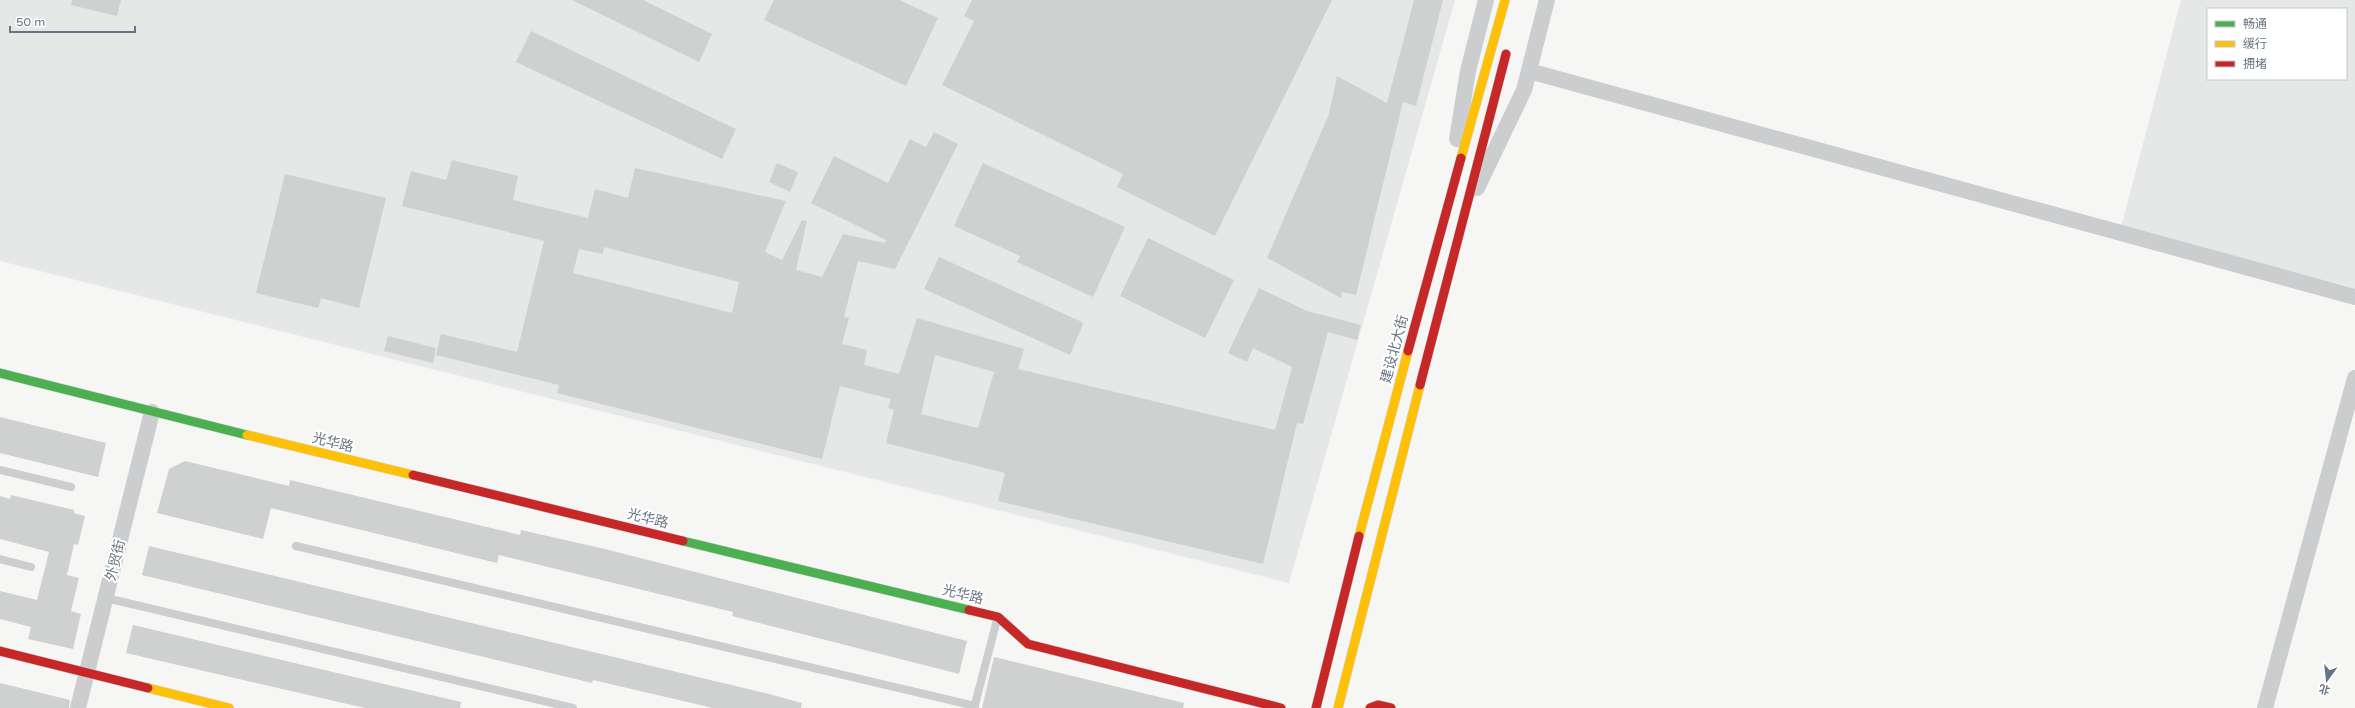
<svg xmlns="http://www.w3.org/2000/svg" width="2355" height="708" font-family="'Varela Round','Noto Sans SC',sans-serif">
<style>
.built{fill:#e6e7e7;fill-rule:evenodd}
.building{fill:#cfd0d0;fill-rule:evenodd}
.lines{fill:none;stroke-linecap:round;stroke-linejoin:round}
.fast-casing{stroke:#d2d4d4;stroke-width:10}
.slow-casing{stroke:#d2d4d4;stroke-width:10}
.jam-casing{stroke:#d2d4d4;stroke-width:10}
.lane{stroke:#cccdce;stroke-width:8}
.street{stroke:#cccdce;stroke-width:16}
.fast{stroke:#4caf50;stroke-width:9}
.slow{stroke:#ffc107;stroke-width:9}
.jam{stroke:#c62828;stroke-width:9}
.labels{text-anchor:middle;stroke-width:4;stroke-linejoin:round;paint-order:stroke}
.street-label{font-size:14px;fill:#667585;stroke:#fff}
</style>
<rect width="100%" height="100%" fill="#f6f6f4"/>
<g class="built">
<path d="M0,0h1455l-166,583 -1289,-322z"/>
<path d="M2181,0h174v288l-234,-61zM2208,9h138v70h-138z"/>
</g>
<g class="building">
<path d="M72,0h49l-4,16 -46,-11z"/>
<path d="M572,0h71l69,34 -13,28z"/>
<path d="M774,0h125l39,18 -32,68 -142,-66z"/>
<path d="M972,0h360l-117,236 -98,-49 6,-13 -181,-89 32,-64 -10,-5z"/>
<path d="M1414,0h29l-27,106 -13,-4 -47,193 -14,-3 -1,6 -74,-40 62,-144 8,-38 50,27z"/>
<path d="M531,31l205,98 -14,30 -206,-97z"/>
<path d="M934,132l24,12 -63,125 -37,-8 -14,56 5,1 -7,26 25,6 -3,15 35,9 18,-56 107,31 -6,20 257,61 17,-63 -39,-19 -6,14 -19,-9 31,-65 48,23 54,14 -4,15 -29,-8 -25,92 -6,-1 -34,141 -265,-63 7,-28 -119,-30 8,-33 -6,-2 3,-9 -51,-13 -18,73 -265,-66 2,-8 -123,-30 5,-21 76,18 27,-111 -142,-35 9,-35 35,9 6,-20 66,16 -5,24 75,18 7,-29 33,9 7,-30 151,33 -21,51 17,8 20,-40 5,1 -11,49 26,7 21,-43 42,9 1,-3 -75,-37 23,-47 54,27 22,-44 16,8zM604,247l135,35 -7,31 -159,-40 6,-24 24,5zM935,355l59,17 -16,56 -57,-14z"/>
<path d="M777,163l21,9 -8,20 -21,-10z"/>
<path d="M983,163l142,64 -32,70 -76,-35 3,-6 -66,-30z"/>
<path d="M285,174l101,24 -27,110 -38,-10 -3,10 -62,-15z"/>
<path d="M1148,238l86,42 -29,58 -85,-42z"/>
<path d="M939,257l143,65 1,2 -13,31 -146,-66z"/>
<path d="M388,336l48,12 -3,15 -49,-12z"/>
<path d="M0,417l106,26 -8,34 -98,-24z"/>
<path d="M185,461l104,25 1,-6 230,55 1,-5 84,19 362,92 -8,33 -227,-58 1,-4 -234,-57 -2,8 -226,-55 -8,31 -106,-26 12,-44z"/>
<path d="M11,495l63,15v3l11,3 -7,29 -4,-1 -7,31 12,3 -8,33 10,3 -8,35 -45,-10 3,-12 -31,-8v-28l37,9 12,-48 -49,-13v-43l10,3z"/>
<path d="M149,546l620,148 33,9 -1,5h-88l-120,-28 -1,3 -450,-108z"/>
<path d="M133,625l328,77 -1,6h-95l-239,-55z"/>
<path d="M994,657l190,46 -1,5h-201z"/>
<path d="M0,683l70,17 -1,8h-69z"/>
</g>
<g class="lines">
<defs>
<g id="fast">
<path d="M0,373l247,62"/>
<path d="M683,541l286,69"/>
</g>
<g id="slow">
<path d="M1461,158l44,-158"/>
<path d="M247,435l166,40"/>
<path d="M1359,536l49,-185"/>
<path d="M148,688l81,20"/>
<path d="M1338,708l82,-323"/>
</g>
<g id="jam">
<path d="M1408,351l53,-193"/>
<path d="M1420,385l86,-331"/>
<path d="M413,475l270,66"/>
<path d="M969,610l29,7 30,27 253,64"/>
<path d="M0,651l148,37"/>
<path d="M1316,708l43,-172"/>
<path d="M1370,708l8,-3 13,3"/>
</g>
</defs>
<use href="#fast" class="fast-casing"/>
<use href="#slow" class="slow-casing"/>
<use href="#jam" class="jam-casing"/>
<g class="lane">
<path d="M0,470l71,17"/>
<path d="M296,546l679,160"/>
<path d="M0,559l31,8"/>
<path d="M106,598l467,110"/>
<path d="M974,708l23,-88"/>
</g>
<g class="street">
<path d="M1529,71l826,226"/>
<path d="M1457,139l11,-68 18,-71"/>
<path d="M1477,188l47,-98 23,-90"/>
<path d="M78,708l74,-296"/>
<path d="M2265,708l90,-330"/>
</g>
<use href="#fast" class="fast"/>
<use href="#slow" class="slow"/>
<use href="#jam" class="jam"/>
</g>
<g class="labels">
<g class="street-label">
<text transform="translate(1394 349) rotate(-75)" y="5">建设北大街</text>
<text transform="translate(333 442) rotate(14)" y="5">光华路</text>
<text transform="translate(648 518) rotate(14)" y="5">光华路</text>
<text transform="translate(115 560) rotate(-76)" y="5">外贸街</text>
<text transform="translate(963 594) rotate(14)" y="5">光华路</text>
</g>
</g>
<rect x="2207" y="8" width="140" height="72" fill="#ffffff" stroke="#c2c8ce"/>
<rect x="2215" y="21" width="20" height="6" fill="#4caf50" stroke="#c2c8ce"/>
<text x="2243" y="28" font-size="12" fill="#667585">畅通</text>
<rect x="2215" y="41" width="20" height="6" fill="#ffc107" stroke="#c2c8ce"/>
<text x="2243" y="48" font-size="12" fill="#667585">缓行</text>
<rect x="2215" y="61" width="20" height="6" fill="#c62828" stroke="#c2c8ce"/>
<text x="2243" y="68" font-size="12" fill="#667585">拥堵</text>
<g transform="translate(2327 680) rotate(195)" stroke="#ffffff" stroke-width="3" paint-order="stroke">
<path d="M0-3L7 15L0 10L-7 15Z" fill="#667585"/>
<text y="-6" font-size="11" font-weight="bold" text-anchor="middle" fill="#667585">北</text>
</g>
<path d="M10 26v6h125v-6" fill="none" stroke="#667585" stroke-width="2"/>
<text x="16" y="26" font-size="12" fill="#667585" stroke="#ffffff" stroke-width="3" paint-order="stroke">50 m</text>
</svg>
